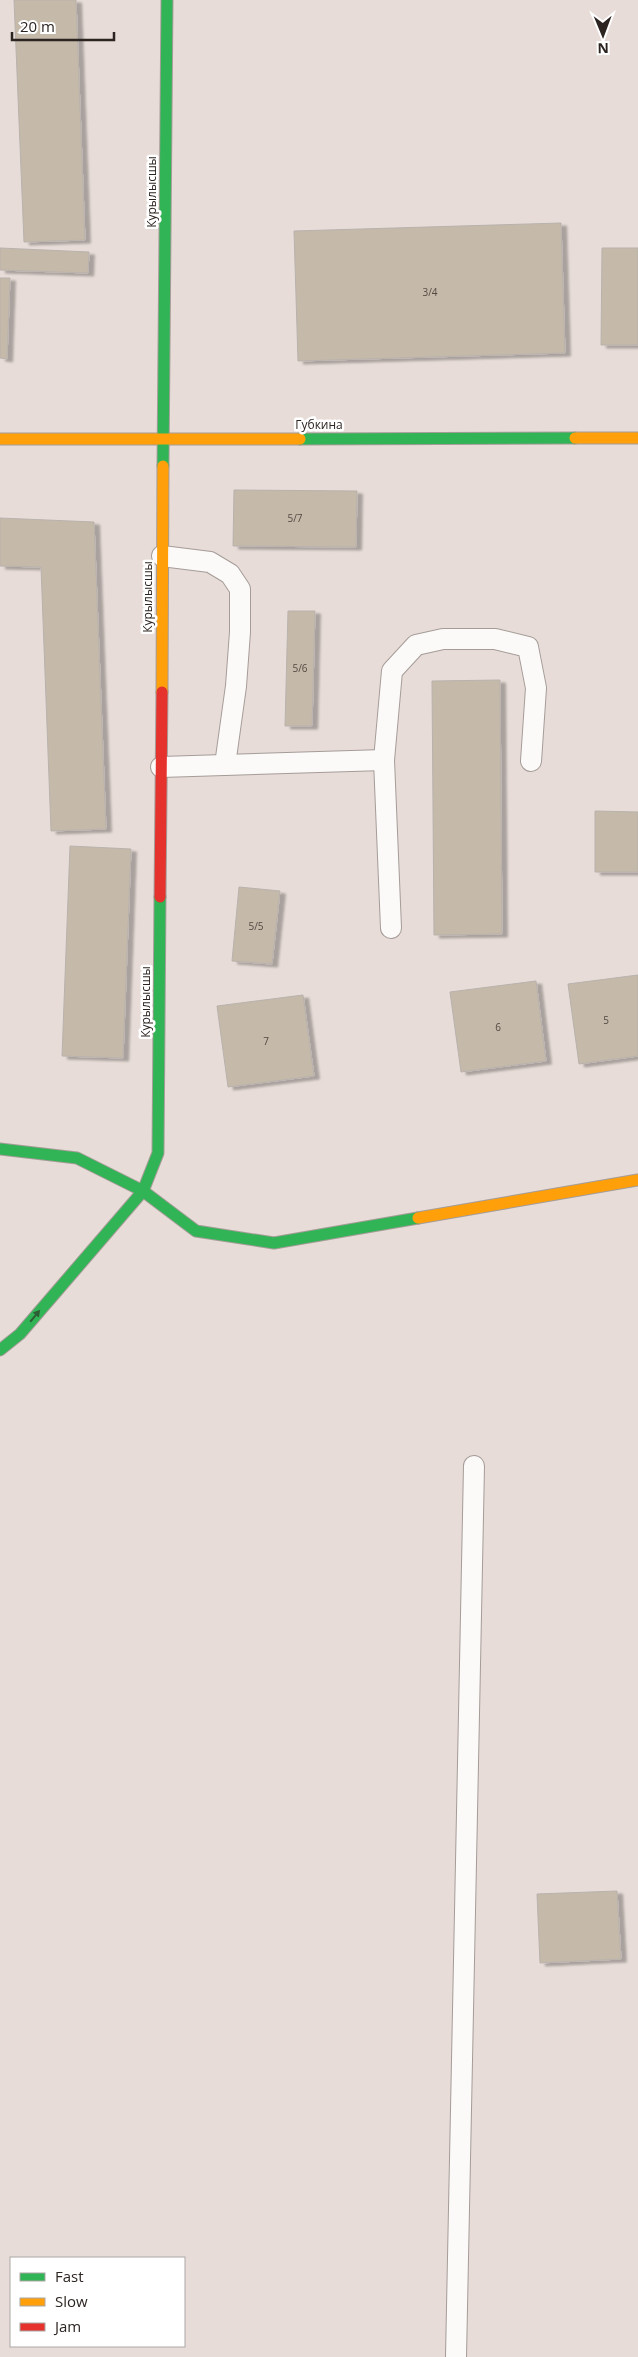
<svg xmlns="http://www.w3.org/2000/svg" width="638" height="2357" font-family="'Open Sans',sans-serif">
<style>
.building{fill:#c5b9a9;stroke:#b9b2ad;filter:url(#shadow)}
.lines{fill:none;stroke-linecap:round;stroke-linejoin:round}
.lane-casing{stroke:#a59c98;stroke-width:22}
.fast-casing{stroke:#a59c98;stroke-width:13}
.slow-casing{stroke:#a59c98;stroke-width:13}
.jam-casing{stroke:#a59c98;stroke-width:13}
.lane{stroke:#fbfaf9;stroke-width:20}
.fast{stroke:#30b455;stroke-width:11}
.slow{stroke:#ff9f0a;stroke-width:11}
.jam{stroke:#e5322d;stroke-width:11}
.oneway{fill:#2e5e36}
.labels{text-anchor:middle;stroke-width:5;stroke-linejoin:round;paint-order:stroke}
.number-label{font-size:10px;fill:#524943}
.street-label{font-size:12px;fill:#2c2421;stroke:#fff}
</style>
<defs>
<filter id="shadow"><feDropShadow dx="5.5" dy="3" stdDeviation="1" flood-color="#0004"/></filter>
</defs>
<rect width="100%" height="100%" fill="#e7dcd7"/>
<g class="building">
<path d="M14,0h62l9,240 -61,2z"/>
<path d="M561,223l4,130 -267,8 -4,-130z"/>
<path d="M0,248l89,4 -1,21 -88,-3z"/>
<path d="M602,248h36v97h-37z"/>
<path d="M0,278h10l-3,81 -7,-1z"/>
<path d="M234,490l123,1 -1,56 -123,-1z"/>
<path d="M0,518l94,4 12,307 -55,2 -10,-264 -41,-1z"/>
<path d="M288,611h27l-3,115h-27z"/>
<path d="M500,680l2,254 -68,1 -2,-254z"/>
<path d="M595,811l43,1v60h-43z"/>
<path d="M70,846l61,3 -8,209 -61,-2z"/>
<path d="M239,887l41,4 -8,73 -40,-3z"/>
<path d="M638,975v81l-59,8 -11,-80z"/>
<path d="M536,981l10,80 -85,11 -11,-80z"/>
<path d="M303,995l11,81 -86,11 -11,-81z"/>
<path d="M617,1891l4,68 -81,4 -3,-69z"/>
</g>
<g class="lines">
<defs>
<g id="lane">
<path d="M162,556l48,6 20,12 10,15v43l-4,54 -11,79"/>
<path d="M161,767l223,-7"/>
<path d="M391,928l-7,-168 8,-89 24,-26 27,-6h52l33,8 8,41 -5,73"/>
<path d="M456,2357l18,-891"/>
</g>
<g id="fast">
<path d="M300,439l275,-1"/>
<path d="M163,466l4,-466"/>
<path d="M0,1149l77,9 66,33 53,40 78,12 144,-25"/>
<path d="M0,1350l20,-16 123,-143 15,-38 2,-256"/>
</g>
<g id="slow">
<path d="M575,438h63"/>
<path d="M0,439h300"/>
<path d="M162,692l1,-226"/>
<path d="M418,1218l220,-38"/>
</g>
<path id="jam" d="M160,897l2,-205"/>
</defs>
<use href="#lane" class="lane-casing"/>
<use href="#fast" class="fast-casing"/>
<use href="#slow" class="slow-casing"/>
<use href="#jam" class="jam-casing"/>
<use href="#lane" class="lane"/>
<use href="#fast" class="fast"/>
<use href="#slow" class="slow"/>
<use href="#jam" class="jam"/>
</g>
<defs><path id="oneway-solid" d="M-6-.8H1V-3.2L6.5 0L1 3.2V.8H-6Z" transform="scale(1.25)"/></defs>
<use class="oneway" href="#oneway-solid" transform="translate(35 1316) rotate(-50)"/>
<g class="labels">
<g class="number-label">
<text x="430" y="296">3/4</text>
<text x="295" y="522">5/7</text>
<text x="300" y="672">5/6</text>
<text x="256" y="930">5/5</text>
<text x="606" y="1024">5</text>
<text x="498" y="1031">6</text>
<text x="266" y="1045">7</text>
</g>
<g class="street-label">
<text transform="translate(152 192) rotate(-90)" y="4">Курылысшы</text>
<text x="319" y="429">Губкина</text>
<text transform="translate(148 597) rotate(-90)" y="4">Курылысшы</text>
<text transform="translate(146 1002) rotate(-90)" y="4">Курылысшы</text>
</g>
</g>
<rect x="10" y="2257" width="175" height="90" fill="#ffffff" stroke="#aba7a6"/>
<rect x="20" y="2273" width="25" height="8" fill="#30b455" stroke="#aba7a6"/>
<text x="55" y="2282" font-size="15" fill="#2c2421">Fast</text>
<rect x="20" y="2298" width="25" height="8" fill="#ff9f0a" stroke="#aba7a6"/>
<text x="55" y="2307" font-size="15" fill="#2c2421">Slow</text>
<rect x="20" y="2323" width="25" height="8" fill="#e5322d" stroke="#aba7a6"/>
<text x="55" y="2332" font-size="15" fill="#2c2421">Jam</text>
<g transform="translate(603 35) rotate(179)" stroke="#ffffff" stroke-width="4" paint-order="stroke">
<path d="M0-4L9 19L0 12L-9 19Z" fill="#2c2421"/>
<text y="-8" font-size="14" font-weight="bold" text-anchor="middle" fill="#2c2421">N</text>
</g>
<path d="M12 32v8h102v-8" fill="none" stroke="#2c2421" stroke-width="2.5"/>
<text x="20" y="32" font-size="15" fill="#2c2421" stroke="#ffffff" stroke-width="4" paint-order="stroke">20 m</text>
</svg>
